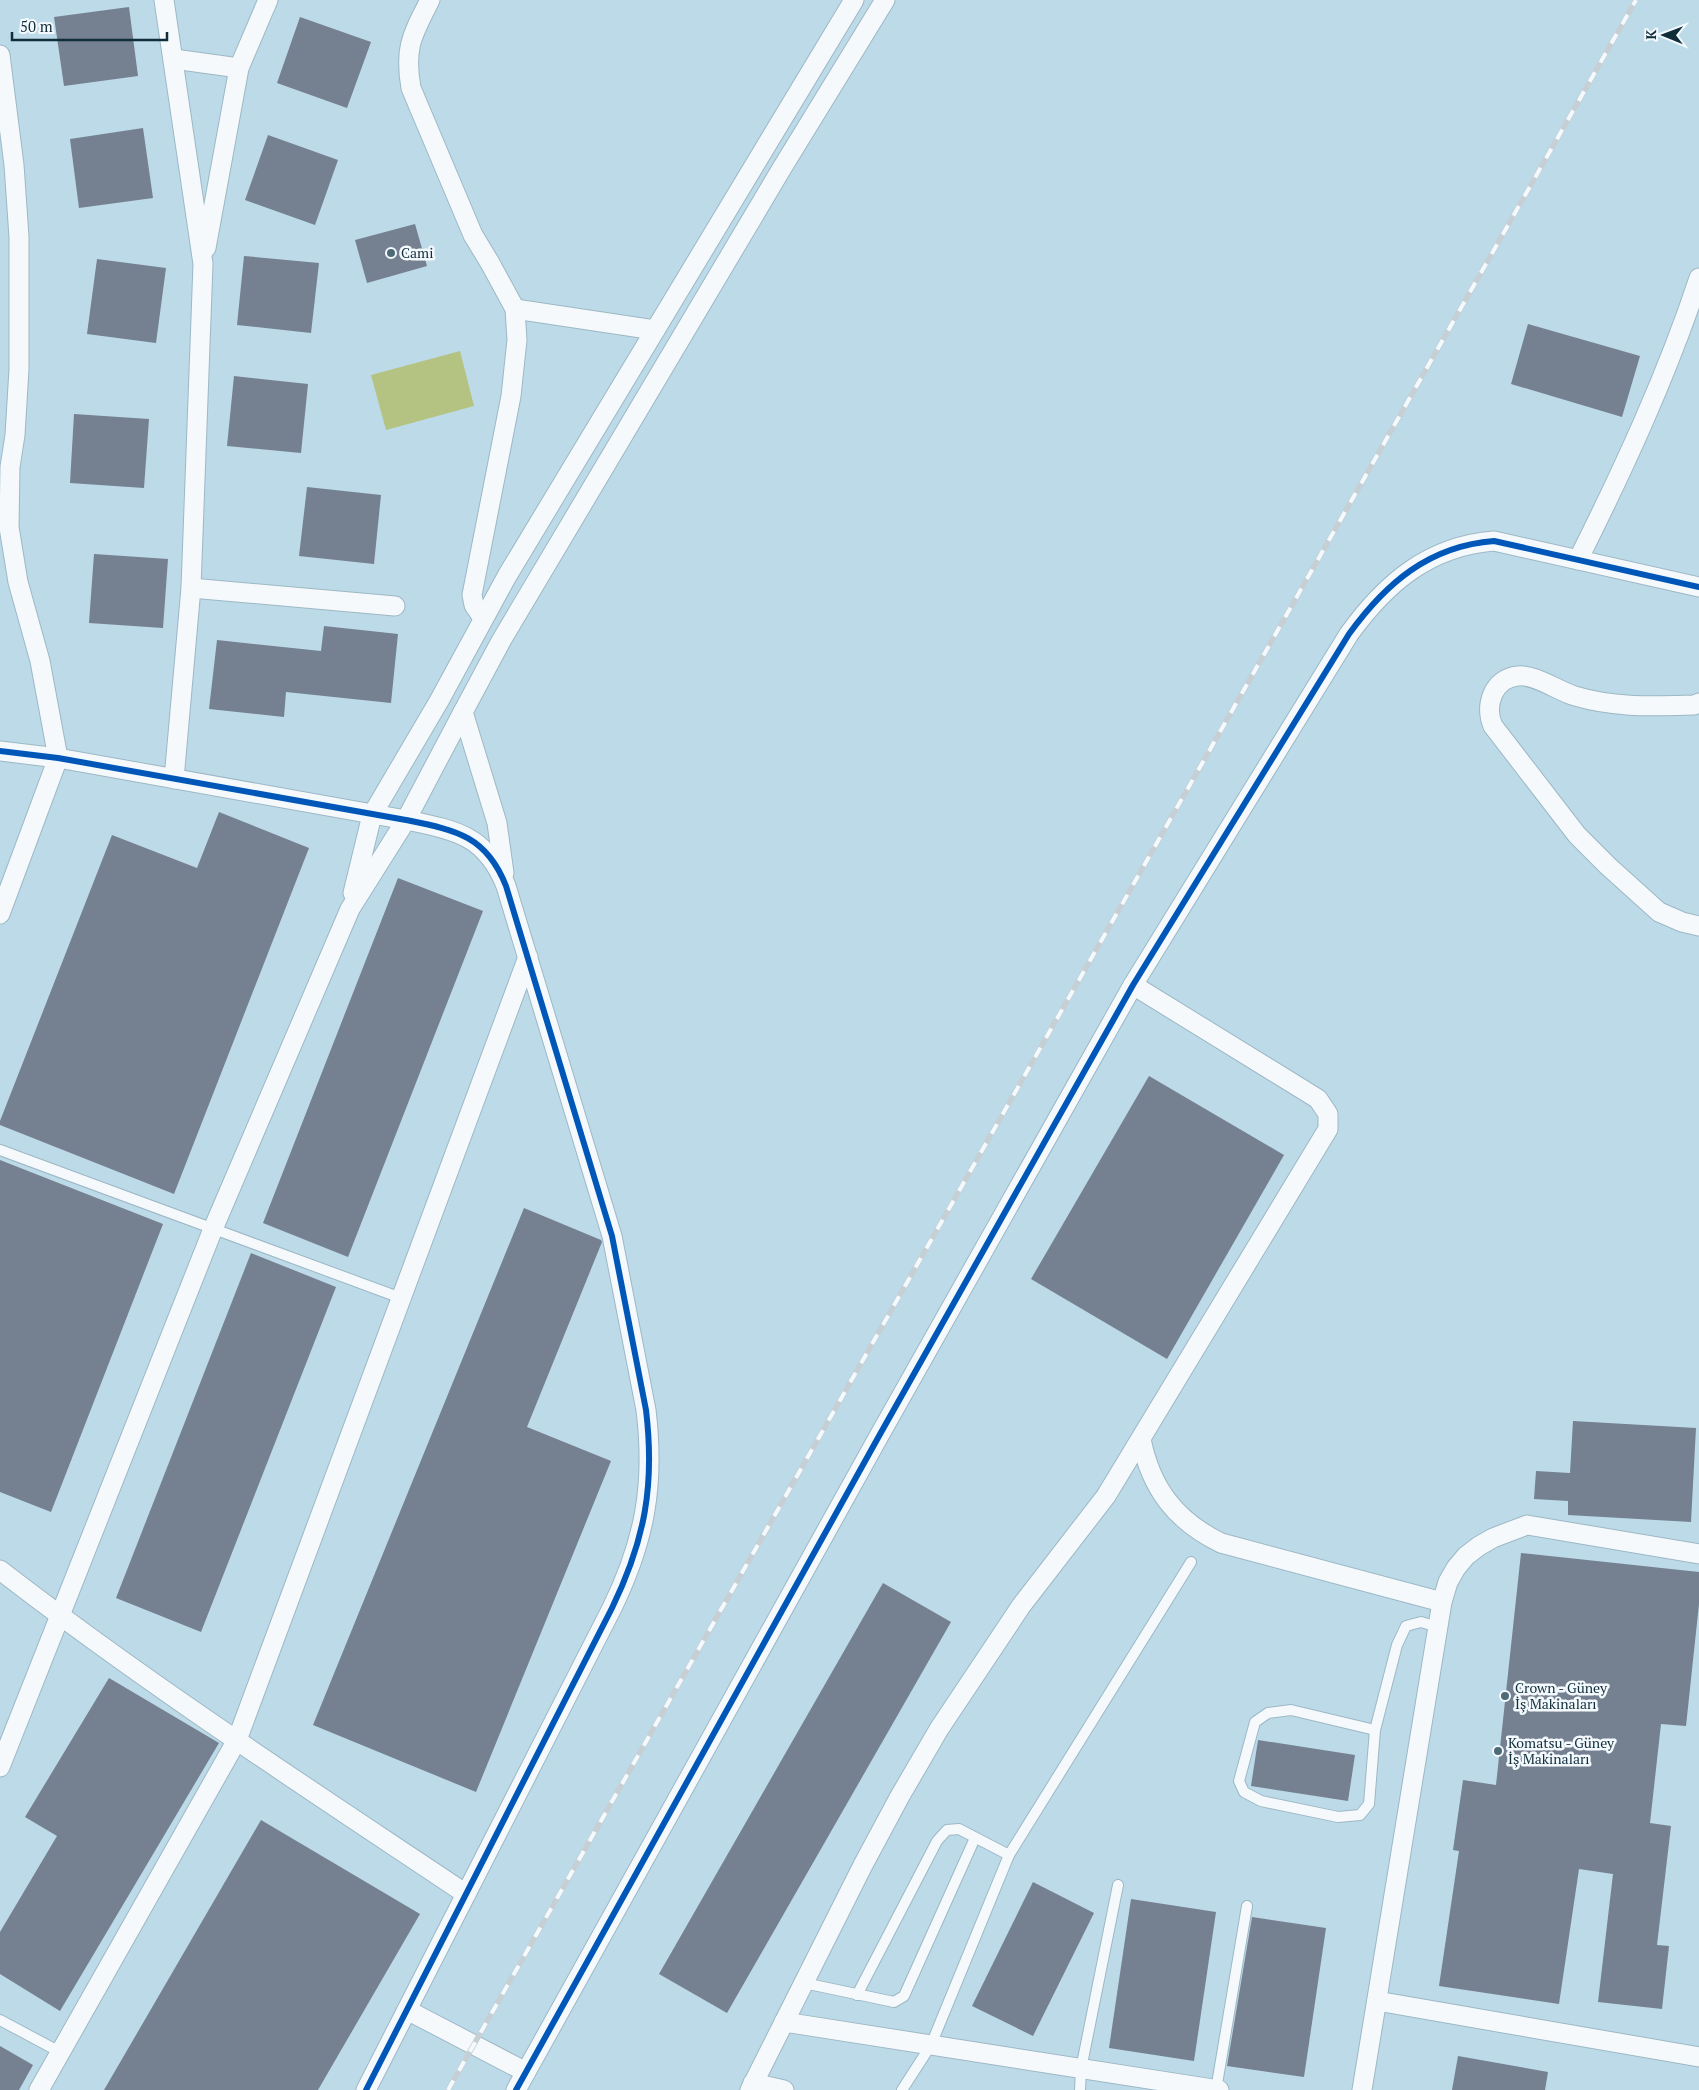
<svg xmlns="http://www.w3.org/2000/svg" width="1699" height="2090" font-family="'PT Serif',serif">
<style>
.green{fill:#b5c382}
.building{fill:#758090}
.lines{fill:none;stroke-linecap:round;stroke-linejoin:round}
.service-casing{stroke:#9db8c5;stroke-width:12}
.minor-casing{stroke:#9db8c5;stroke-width:21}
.service{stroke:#f5f9fc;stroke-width:10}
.minor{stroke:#f5f9fc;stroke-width:19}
.rail-casing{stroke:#c6cfd4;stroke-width:5.5}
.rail{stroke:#f3f9fd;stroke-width:4;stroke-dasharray:11;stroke-linecap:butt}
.cycleway-casing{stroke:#f3f9fd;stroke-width:9}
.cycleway{stroke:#0057b8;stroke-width:6}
.poi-dot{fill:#4d6a77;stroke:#f3f9fd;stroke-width:2}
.labels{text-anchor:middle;stroke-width:5;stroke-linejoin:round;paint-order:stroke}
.poi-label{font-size:14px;fill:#102d3a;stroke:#f3f9fd;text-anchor:start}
</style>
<rect width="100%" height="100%" fill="#bddae9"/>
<path class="green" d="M460,351l14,55 -88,24 -15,-55z"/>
<g class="building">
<path d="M129,7l9,69 -74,10 -10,-69z"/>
<path d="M300,17l71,25 -24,66 -70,-25z"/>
<path d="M143,128l10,70 -74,10 -9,-69z"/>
<path d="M268,135l70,25 -23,65 -70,-25z"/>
<path d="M415,224l12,42 -60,17 -12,-43z"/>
<path d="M244,256l75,7 -8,70 -74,-8z"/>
<path d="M97,259l69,9 -10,75 -69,-9z"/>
<path d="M1528,324l112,32 -18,61 -111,-33z"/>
<path d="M234,376l74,8 -7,69 -74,-7z"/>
<path d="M74,414l75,5 -5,69 -74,-5z"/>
<path d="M307,487l74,8 -7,69 -75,-8z"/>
<path d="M94,554l74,5 -5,69 -74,-5z"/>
<path d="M324,626l74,8 -7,69 -105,-11 -2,25 -75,-8 8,-69 104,11z"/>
<path d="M219,812l90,36 -135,346 -174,-69v-4l112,-286 85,33z"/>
<path d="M398,878l85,33 -135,346 -85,-34z"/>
<path d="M1149,1076l135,79 -117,204 -136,-80z"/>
<path d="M0,1160l163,64 -112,288 -51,-20z"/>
<path d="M524,1208l77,32 1,2 -75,185 84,34 -135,331 -163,-67z"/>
<path d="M251,1253l85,34 -135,345 -85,-34z"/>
<path d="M1573,1421l123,7 -5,94 -123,-7v-14l-34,-2 2,-28 34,2z"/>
<path d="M1521,1553l178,19v32l-13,122 -25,-2 -11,99 21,3 -14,119 12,1 -7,63 -64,-7 15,-128 -34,-5 -20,135 -120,-18 20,-135 -6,-1 10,-70 33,5z"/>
<path d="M883,1583l68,39 -224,391 -68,-39z"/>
<path d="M109,1678l110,65 -159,268 -60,-37v-42l57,-96 -32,-19z"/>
<path d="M1258,1740l97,15 -7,46 -97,-15z"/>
<path d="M261,1820l159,94 -102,176h-214z"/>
<path d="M1033,1882l61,31 -61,123 -61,-30z"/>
<path d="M1131,1899l85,13 -22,149 -85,-13z"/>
<path d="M1252,1917l74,11 -22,149 -77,-11z"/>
<path d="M0,2046l33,19 -14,25h-19z"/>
<path d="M1458,2056l90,16 -3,18h-93z"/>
</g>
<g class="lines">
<defs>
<g id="service">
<path d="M0,1150l401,148"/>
<path d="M1375,1730l-84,-20 -23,3 -13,9 -16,59 5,11 17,9 77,16 22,-2 9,-11 6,-74 22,-85 9,-19 15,-4 17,5"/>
<path d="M804,1983l90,19 10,-6 71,-158"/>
<path d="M857,1995l80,-154 10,-11 12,-1 50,26"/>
<path d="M0,2020l60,32"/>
<path d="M902,2090l29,-45 78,-190 182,-293"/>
<path d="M1080,2090l1,-21 37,-184"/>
<path d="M1216,2090l31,-184"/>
</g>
<g id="minor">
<path d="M164,0l39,264 -12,324 -17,191"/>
<path d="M430,0c-18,35 -26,48 -19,88l62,147 17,28 25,46 2,31 -6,56 -39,199 2,10 9,13"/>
<path d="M0,55l14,110 5,72v132l-4,66 -5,32 -1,60 9,55 22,79 18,97 -58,156"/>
<path d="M174,59l65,9"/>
<path d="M206,248l33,-180 29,-68"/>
<path d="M515,309l140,21"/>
<path d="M1578,560c46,-92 89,-185 121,-282"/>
<path d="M191,588l204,18"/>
<path d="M1699,703l-5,2c-41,1 -79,3 -119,-9 -17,-5 -40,-22 -57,-20 -25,2 -34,30 -25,50l84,109 31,31 51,46 23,10 17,4"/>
<path d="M0,751l58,7 348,62c49,10 80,15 100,66l106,350 34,174c9,75 -1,130 -34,198l-246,482"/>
<path d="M504,873l-7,-50 -34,-111 38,-71 281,-473 103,-168"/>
<path d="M353,893l19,-78 67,-114 68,-125 347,-576"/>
<path d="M1141,1439c10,50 35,82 80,104l221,59"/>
<path d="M0,1570c150,116 309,219 466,324"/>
<path d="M0,1767l213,-538 137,-320 56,-89 57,-108"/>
<path d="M1377,2001l322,56"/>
<path d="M407,2010l119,62"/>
<path d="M784,2022l435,68"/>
<path d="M753,2083l31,7"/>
<path d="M39,2090l198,-350 291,-783"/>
<path d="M516,2090l363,-654 254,-451 216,-351c37,-51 80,-88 145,-93l205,46"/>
<path d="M750,2090l113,-225 37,-69 39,-67 82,-123 85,-110 222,-367v-15l-10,-15 -185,-114"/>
<path d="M1362,2090l80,-488 6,-20 8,-14 10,-12 13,-10 14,-8 34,-13 172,29"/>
</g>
</defs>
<use href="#service" class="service-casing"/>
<use href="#minor" class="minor-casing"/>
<use href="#service" class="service"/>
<use href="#minor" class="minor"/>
<defs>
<path id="rail" d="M448,2090l1188,-2090"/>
</defs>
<use href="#rail" class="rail-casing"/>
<use href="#rail" class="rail"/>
<defs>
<g id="cycleway">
<path d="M0,751l58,7 348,62c49,10 80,15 100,66l106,350 34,174c9,75 -1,130 -34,198l-246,482"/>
<path d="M516,2090l363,-654 254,-451 216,-351c37,-51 80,-88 145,-93l205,46"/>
</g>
</defs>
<use href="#cycleway" class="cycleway-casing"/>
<use href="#cycleway" class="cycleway"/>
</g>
<g class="poi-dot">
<circle cx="391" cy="253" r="5"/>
<circle cx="1505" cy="1696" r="5"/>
<circle cx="1498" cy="1751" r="5"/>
</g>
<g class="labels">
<g class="poi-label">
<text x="401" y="258">Cami</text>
<text x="1515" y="1693">Crown - Güney<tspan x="1515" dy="16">İş Makinaları</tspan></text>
<text x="1508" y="1748">Komatsu - Güney<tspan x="1508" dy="16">İş Makinaları</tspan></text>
</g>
</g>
<g transform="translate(1664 35) rotate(271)" stroke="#f3f9fd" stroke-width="4" paint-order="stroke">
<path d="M0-4L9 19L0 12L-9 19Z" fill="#102d3a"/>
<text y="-8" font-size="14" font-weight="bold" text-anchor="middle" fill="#102d3a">K</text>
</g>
<path d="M12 32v8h155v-8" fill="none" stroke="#102d3a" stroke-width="2.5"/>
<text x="20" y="32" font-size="15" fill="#102d3a" stroke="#f3f9fd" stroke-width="4" paint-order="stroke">50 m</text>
</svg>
